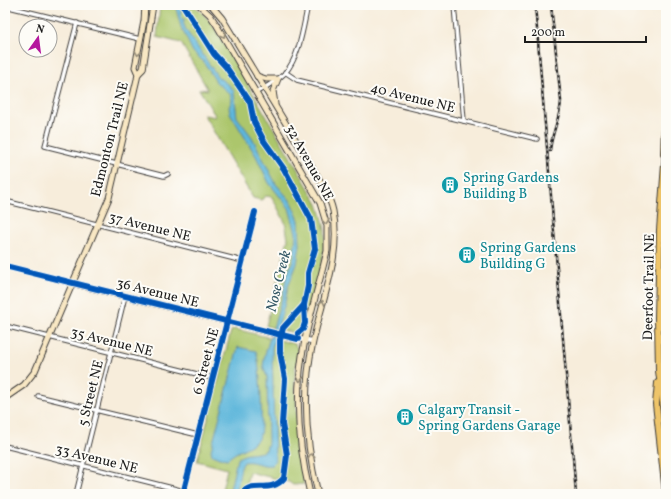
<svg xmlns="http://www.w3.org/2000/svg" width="671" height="499" font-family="Vollkorn,serif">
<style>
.green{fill:#acc66c;stroke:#647144}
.water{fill:#5eb7db;stroke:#3d6a7c}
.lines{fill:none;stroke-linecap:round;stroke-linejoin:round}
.minor-casing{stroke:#3d3b39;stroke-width:5.5}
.tertiary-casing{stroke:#3d3b39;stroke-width:6}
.secondary-casing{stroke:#3d3b39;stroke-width:7}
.motorway-casing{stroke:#3d3b39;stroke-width:8}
.minor{stroke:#fff;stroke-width:3.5}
.tertiary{stroke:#fff;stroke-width:4.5}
.secondary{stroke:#f8e7c3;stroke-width:5}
.motorway{stroke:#eec469;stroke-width:6}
.rail-casing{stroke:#1c1c1c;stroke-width:2.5}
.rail{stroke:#fdfcf7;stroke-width:1;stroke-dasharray:3;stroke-linecap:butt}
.cycleway-casing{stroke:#fdfcf7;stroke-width:8}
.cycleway{stroke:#0057b8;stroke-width:6}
.oneway{stroke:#958c78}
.labels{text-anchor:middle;stroke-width:4;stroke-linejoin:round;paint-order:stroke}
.street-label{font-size:14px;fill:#1c1c1c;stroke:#fdfcf7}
.culture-label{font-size:14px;fill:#0d838f;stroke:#fdfcf7;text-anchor:start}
.water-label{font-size:15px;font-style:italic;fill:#365a68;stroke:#fdfcf7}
</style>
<rect width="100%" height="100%" fill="#fdfcf7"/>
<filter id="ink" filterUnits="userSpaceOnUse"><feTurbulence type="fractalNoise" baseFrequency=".025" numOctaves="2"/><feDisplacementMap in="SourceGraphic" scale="8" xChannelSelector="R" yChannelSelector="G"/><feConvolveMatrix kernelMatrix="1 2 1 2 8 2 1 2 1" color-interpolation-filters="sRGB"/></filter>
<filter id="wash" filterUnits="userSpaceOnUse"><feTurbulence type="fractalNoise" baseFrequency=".012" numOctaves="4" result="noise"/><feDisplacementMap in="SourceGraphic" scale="16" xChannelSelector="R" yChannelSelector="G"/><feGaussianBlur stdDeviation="0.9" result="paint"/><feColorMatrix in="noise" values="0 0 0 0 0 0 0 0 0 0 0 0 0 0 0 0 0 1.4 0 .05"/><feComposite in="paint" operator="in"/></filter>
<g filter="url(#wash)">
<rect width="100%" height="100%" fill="#f7eddb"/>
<g class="green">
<path d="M160,5h34l17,17 107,182c3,9 6,18 7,27 1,21 -14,87 -27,101l-4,1 -28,-7 22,-87 -3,-17 -13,-25 -6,-1 -5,4 -8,-2 -49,-83 12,2 -17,-28 9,1 -27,-47 -24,-6z"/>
<path d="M235,329l60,15c8,11 1,16 0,27 -1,9 0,16 1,25l1,40 7,48 -11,1 -4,-3 -40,-10 -5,22h-23l6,-25 -30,-8 34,-130z"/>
</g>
<g class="water">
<path d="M175,5h5l2,14h3l-2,3 3,8 32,47 12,9 4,5 3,26 15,20 24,47 14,16 9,20 1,25 -3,19 -9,23 -3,16 -13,45 3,112 -3,5c-10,2 -18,-5 -28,-3l-3,5 -5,27h-7l8,-35c9,-8 20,-3 29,-9l2,-7 -1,-66 -4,-11 2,-12 18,-59 3,-17 8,-21 2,-24 -7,-25 -20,-25 -13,-27 -26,-43 -1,-6 3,-7 -2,-6 -14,-12 -12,-20 -11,-10 -12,-25z"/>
<path d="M238,347l18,4c4,11 8,78 3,87 -7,10 -23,12 -31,21l-9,-1 -7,-3 -1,-5z"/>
</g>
</g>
<g filter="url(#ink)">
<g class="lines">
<defs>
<g id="minor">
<path d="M454,5l10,116"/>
<path d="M5,6l135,33"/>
<path d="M77,23l-32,123 119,30 4,-2"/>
<path d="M285,72l12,8 240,59"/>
<path d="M257,92c9,-5 20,-11 28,-19 15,-17 18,-46 23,-68"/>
<path d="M5,201l238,60"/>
<path d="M5,266l68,18"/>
<path d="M227,322l28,-110"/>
<path d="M5,326l208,52"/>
<path d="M38,396l160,39"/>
<path d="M5,446l179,45"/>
<path d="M76,494l49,-198"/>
</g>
<g id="tertiary">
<path d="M73,284l217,54 23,3"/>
<path d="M183,494l44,-172"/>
</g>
<g id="secondary">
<path d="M199,5l11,10 6,9 104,179 7,23v25c-7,30 -16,59 -22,89 -11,50 -7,105 5,154"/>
<path d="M211,5l11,13c26,43 52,86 78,129 11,20 28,42 33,64 9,44 -11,88 -20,131 -11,49 -7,103 5,152"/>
<path d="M138,74l5,-5 10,-64"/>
<path d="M257,76l9,3h12l-5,12 2,13"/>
<path d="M5,398l19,-13 11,-14 74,-173 28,-119 1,-5 -3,-7 9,-46 1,-16"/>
</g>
<g id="motorway">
<path d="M666,151l-6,79 -2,88 1,53 7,53"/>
<path d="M664,154l2,-55"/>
<path d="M658,383l-2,21 10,89"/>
</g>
</defs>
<use href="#minor" class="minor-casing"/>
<use href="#tertiary" class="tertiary-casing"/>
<use href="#secondary" class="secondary-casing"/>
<use href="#motorway" class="motorway-casing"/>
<use href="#minor" class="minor"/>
<use href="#tertiary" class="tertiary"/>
<use href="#secondary" class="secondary"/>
<use href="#motorway" class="motorway"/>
<defs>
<g id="rail">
<path d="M535,5l41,489"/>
<path d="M550,151c1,-17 10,-32 11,-50l-10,-96"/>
</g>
</defs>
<use href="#rail" class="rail-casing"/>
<use href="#rail" class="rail"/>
<defs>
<g id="cycleway">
<path d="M183,5l31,49 12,13 24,35 4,20 10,19 20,28 27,50 4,30 -7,24v13l-4,19 1,18 -2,6 -5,4"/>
<path d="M5,266l293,73"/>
<path d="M183,494l72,-282"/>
<path d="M242,494c10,-15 28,1 42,-16l3,-23 -5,-31 3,-45 -5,-27v-12l3,-12 21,-23"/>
</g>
</defs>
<use href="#cycleway" class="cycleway-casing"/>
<use href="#cycleway" class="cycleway"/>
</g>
<defs><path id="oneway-chevron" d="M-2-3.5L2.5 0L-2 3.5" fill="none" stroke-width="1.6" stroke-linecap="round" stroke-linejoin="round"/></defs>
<g class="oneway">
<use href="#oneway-chevron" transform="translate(223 35) rotate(60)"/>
<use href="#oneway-chevron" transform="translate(138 53) rotate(100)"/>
<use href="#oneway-chevron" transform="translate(326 222) rotate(81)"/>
<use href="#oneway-chevron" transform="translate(322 303) rotate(-76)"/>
<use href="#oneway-chevron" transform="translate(300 379) rotate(95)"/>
<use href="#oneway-chevron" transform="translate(311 456) rotate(-99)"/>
</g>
</g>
<defs>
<symbol id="building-disc" viewBox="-11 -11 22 22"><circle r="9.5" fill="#0f9aa8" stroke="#fdfcf7"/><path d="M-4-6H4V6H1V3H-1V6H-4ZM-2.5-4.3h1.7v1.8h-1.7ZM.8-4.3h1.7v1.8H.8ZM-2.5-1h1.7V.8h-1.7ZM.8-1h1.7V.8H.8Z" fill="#fff"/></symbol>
</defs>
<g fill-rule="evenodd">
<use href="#building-disc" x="440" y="175" width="20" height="20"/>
<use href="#building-disc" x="457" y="245" width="20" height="20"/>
<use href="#building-disc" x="395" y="407" width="20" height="20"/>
</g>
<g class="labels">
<g class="street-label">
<text transform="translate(413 97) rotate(14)" y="5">40 Avenue NE</text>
<text transform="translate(109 139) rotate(-76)" y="5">Edmonton Trail NE</text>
<text transform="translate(310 162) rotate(61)" y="5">32 Avenue NE</text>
<text transform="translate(150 226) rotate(14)" y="5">37 Avenue NE</text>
<text transform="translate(648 287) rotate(-89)" y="5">Deerfoot Trail NE</text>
<text transform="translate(158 292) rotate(14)" y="5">36 Avenue NE</text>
<text transform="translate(112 341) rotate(14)" y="5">35 Avenue NE</text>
<text transform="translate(205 361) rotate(-75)" y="5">6 Street NE</text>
<text transform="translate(90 393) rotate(-76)" y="5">5 Street NE</text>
<text transform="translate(97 458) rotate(14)" y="5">33 Avenue NE</text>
</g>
<g class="culture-label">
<text x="463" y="182">Spring Gardens<tspan x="463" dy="16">Building B</tspan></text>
<text x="480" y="252">Spring Gardens<tspan x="480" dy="16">Building G</tspan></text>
<text x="418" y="414">Calgary Transit -<tspan x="418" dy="16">Spring Gardens Garage</tspan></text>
</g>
<g class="water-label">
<text transform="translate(278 281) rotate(-76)" y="5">Nose Creek</text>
</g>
</g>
<rect width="671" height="499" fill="none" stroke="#fdfcf7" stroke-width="20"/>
<g transform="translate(38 38) rotate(14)"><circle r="19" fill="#fdfcf7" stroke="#a3a29f"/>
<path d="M0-3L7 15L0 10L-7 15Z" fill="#b5179e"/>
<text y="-6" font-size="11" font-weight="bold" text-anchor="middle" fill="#1c1c1c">N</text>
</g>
<path d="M525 36v6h121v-6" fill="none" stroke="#1c1c1c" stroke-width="2"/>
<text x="531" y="36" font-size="12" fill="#1c1c1c" stroke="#fdfcf7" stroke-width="3" paint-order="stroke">200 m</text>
</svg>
